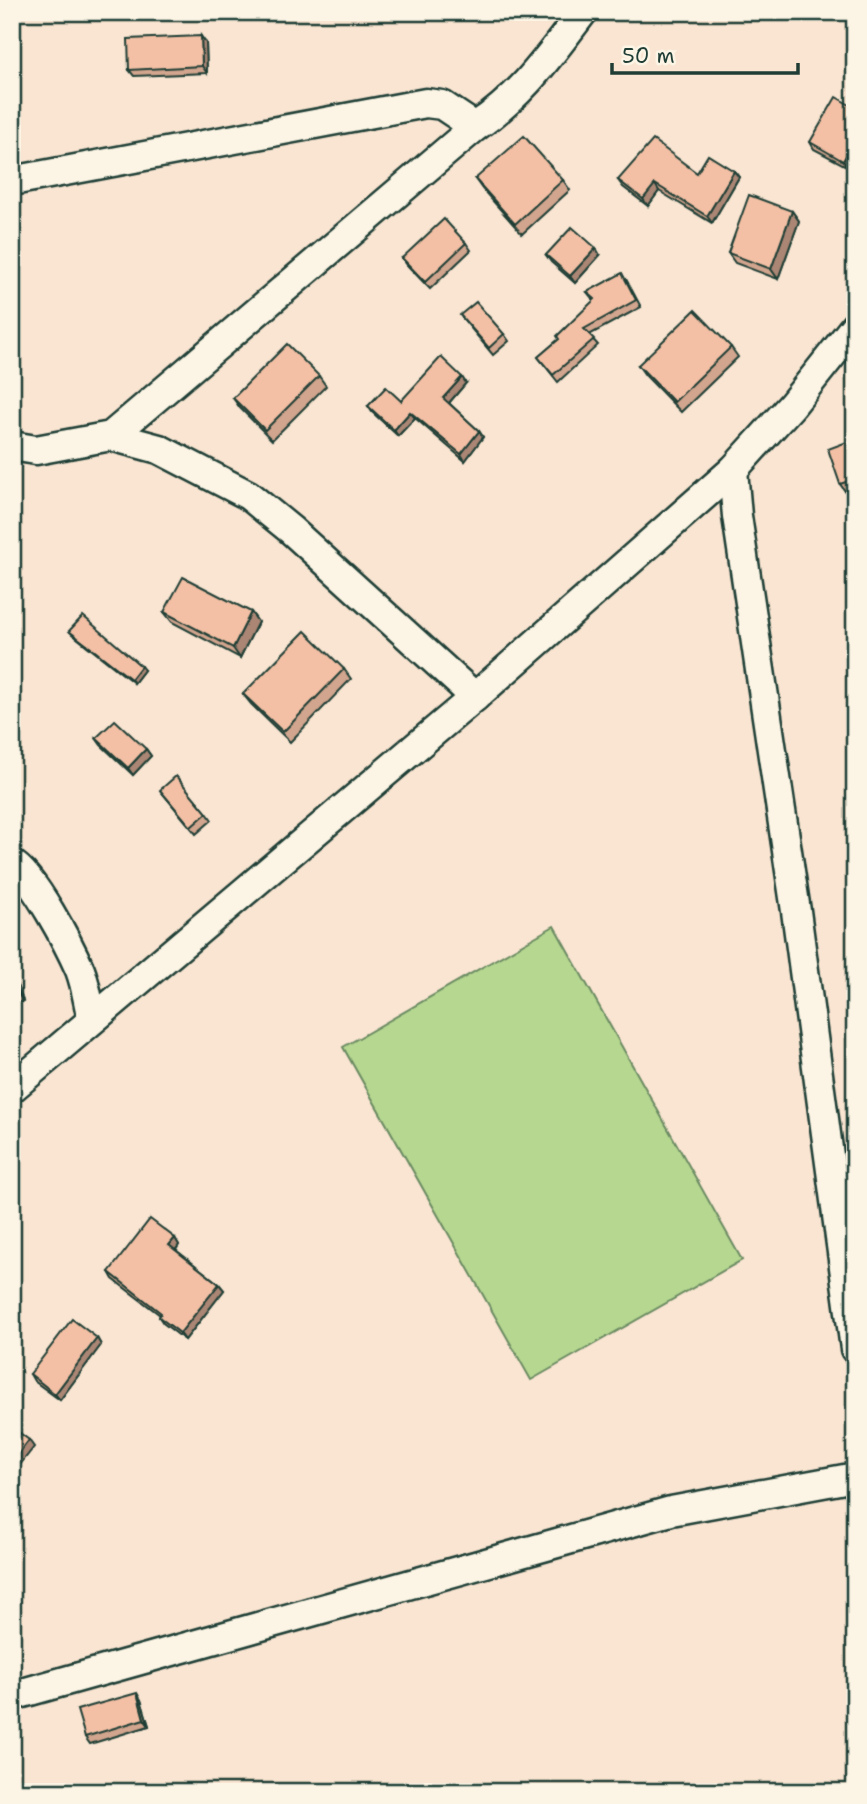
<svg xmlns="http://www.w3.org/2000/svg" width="867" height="1804" font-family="'Shantell Sans',sans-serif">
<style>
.green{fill:#b6d790;stroke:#6a8a62;stroke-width:2}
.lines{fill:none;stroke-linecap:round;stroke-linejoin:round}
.minor-casing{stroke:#1f3d34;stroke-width:33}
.minor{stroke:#fcf5e5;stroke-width:28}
.wall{fill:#d2a58e;stroke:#1f3d34;stroke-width:2}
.shaded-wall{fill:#ab8674;stroke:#1f3d34;stroke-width:2}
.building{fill:#f4c0a5;stroke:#1f3d34;stroke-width:2}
</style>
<rect width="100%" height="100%" fill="#fae5d2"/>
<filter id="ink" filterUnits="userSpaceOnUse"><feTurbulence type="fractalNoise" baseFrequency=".0143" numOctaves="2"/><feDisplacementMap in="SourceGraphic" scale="14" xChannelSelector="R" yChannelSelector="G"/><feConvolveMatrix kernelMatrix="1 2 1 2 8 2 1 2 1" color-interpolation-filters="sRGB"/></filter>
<g filter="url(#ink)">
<path class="green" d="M554,926l188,334 -211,120 -188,-333z"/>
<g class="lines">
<defs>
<g id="minor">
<path d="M12,181l414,-78 16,2 33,22"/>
<path d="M111,436l48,13 89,46 43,35 184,167"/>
<path d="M12,446l24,4 75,-14 364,-309c48,-32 74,-71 108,-115"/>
<path d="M733,470l4,46 59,395 59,438"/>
<path d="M12,864c21,11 58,83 68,106 6,15 8,33 12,49"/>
<path d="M12,1088l463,-391 258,-227 59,-65 63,-79"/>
<path d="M12,1696l659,-185 184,-34"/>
</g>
</defs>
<use href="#minor" class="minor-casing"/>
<use href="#minor" class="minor"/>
</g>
<g class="wall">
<path d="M744,12h12l-2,5z"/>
<path d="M206,43l1,30 -73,3 -5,-6z"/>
<path d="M855,108v47l-7,12 -34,-18 -4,-7z"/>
<path d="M734,171l5,6 -27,46 -53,-32 -11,15 -25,-19 -5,-7z"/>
<path d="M475,179l88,1 7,10 -48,44 -40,-45z"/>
<path d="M792,211l7,10 -21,58 -43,-16 -7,-10z"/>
<path d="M466,243l5,7 -41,39 -23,-24 -5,-7z"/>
<path d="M546,255h54l-25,28 -24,-21z"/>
<path d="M626,279l15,28 -52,28 9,10 -40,37 -20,-25 21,-18 35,-38 -7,-9z"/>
<path d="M460,315l44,19 5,7 -16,14z"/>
<path d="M731,347l7,10 -57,55 -36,-37 -7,-10z"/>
<path d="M319,376l7,10 -54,54 -32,-32 -7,-10z"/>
<path d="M466,383l-17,20 30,28 4,6 -18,24 -50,-43 -17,18 -26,-24 -4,-6 33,-5z"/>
<path d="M855,439v49l-10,3 -5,-7z"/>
<path d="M164,612h87l7,10 -18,36 -68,-36z"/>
<path d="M69,631l75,39 -10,13 -62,-49z"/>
<path d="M344,669l7,10 -61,63 -39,-38 -8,-10z"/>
<path d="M96,738l50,11 5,7 -18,19 -32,-30z"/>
<path d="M160,790l47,23 5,7 -16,14z"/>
<path d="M12,973l11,28 -11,4z"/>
<path d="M175,1238l4,7 -3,5 43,34 5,6 -39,50 -22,-17 -4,-6 1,-2 -47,-36 -4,-7z"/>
<path d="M97,1338l4,7 -41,55 -26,-19 -4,-7z"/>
<path d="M141,1700l8,26 -59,18 -5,-7z"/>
</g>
<g class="shaded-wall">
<path d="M201,36l5,7 1,30 -5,-7z"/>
<path d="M855,140v15l-7,12 -5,-6z"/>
<path d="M734,171l5,6 -27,46 -5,-7z"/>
<path d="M655,184l4,7 -11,15 -5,-7z"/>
<path d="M792,211l7,10 -21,58 -7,-10z"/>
<path d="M596,248l4,7 -25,28 -5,-7z"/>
<path d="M462,377l4,6 -18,21 -5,-6z"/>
<path d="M410,412l5,6 -17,18 -4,-6z"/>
<path d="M479,431l4,6 -18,24 -4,-7z"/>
<path d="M251,612l7,10 -18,36 -7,-10z"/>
<path d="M141,666l3,4 -10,13 -3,-4z"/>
<path d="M146,749l5,7 -18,19 -5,-7z"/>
<path d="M12,973l11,28 -5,-7 -6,-16z"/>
<path d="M175,1238l4,7 -5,7 -5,-7z"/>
<path d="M219,1284l5,6 -39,50 -5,-7z"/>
<path d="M97,1338l4,7 -41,55 -5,-6z"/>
<path d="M29,1440l5,7 -22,28v-13z"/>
<path d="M137,1693l4,7 8,26 -5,-7z"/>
</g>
<g class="building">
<path d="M201,36l1,30 -73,4 -1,-31z"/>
<path d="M836,97l19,11v32l-12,21 -33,-19z"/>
<path d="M524,136l39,44 -48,44 -40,-45z"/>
<path d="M653,140l44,33 11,-18 26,16 -27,45 -52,-32 -12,15 -25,-19z"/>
<path d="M749,195l43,16 -21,58 -43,-16z"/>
<path d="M444,219l22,24 -41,39 -23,-24z"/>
<path d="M572,227l24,21 -26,28 -24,-21z"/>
<path d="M622,273l14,27 -52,29 10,10 -41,36 -15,-18 21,-18 -2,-3 38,-37 -8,-7z"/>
<path d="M476,302l28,32 -15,14 -29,-33z"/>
<path d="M695,310l36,37 -57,55 -36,-37z"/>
<path d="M287,344l32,32 -54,54 -32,-32z"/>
<path d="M441,357l21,20 -19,21 36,33 -18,23 -51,-42 -16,18 -26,-24 18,-19 15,14z"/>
<path d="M855,439v40l-15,5 -12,-35z"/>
<path d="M183,577l68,35 -18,36 -69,-36z"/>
<path d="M83,616l58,50 -10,13 -62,-48z"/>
<path d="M305,631l39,38 -61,63 -40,-38z"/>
<path d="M115,720l31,29 -18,19 -32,-30z"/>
<path d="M176,776l31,37 -16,14 -31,-37z"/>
<path d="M12,978l6,16 -6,2z"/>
<path d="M150,1219l25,19 -6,7 50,39 -39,49 -21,-16 2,-4 -52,-41z"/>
<path d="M72,1319l25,19 -42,56 -25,-20z"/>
<path d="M12,1427l17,13 -17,22z"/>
<path d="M137,1693l7,26 -59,18 -8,-27z"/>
</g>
</g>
<rect width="867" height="1804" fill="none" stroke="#fcf5e5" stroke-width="42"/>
<rect x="21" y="21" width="825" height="1762" fill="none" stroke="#1f3d34" stroke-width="2.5" filter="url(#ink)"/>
<path d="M612 63v10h186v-10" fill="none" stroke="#1f3d34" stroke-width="3.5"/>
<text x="622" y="63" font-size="21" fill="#1f3d34" stroke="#fcf5e5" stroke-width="5" paint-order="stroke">50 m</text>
</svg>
